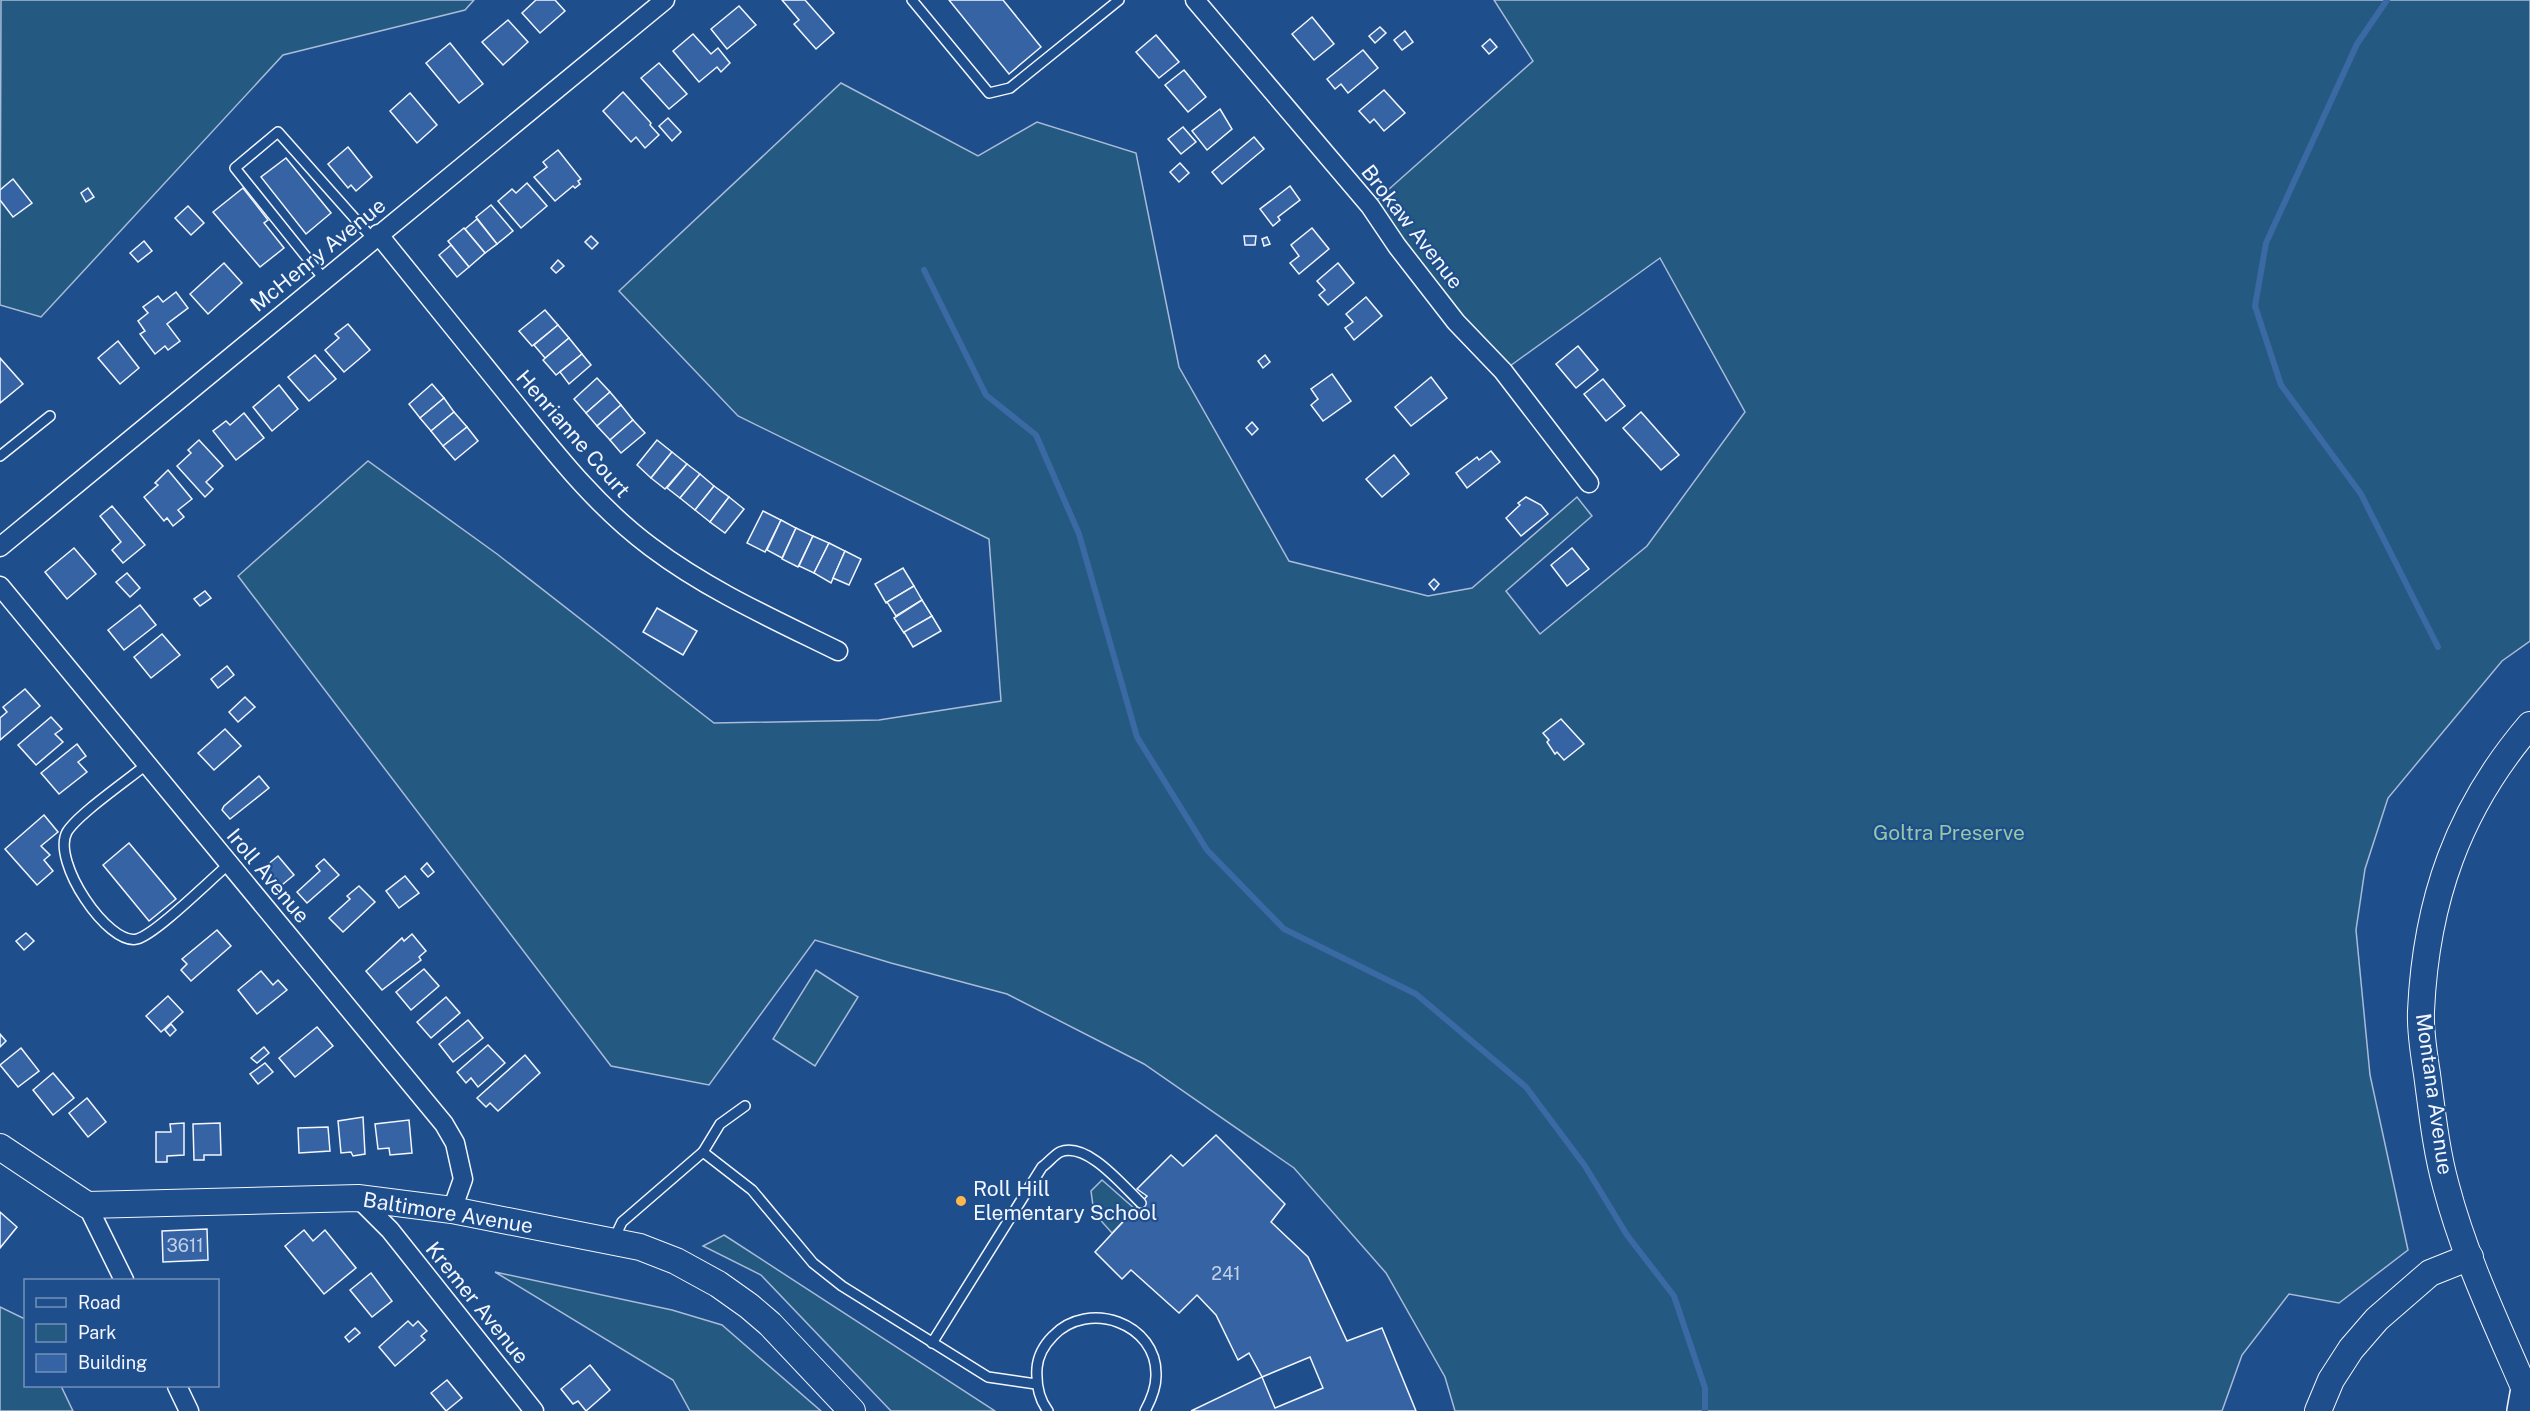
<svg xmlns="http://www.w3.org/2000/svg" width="2530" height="1411" font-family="'Public Sans',sans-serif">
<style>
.green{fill:#245a82;stroke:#a8bbd7;stroke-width:1.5}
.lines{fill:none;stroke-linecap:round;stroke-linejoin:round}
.stream{stroke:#3b69a3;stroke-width:6}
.building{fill:#3563a3;stroke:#f2f6ff;stroke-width:1.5;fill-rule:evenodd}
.lane-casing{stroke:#f2f6ff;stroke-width:12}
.street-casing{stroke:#f2f6ff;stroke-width:21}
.secondary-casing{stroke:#f2f6ff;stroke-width:28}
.highway-casing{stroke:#f2f6ff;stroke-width:36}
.lane{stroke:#1f4e8c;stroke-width:9}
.street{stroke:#1f4e8c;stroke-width:18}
.secondary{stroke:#1f4e8c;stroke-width:26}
.highway{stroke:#1f4e8c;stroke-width:33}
.poi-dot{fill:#ffb74d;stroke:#1f4e8c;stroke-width:2}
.labels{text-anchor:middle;stroke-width:4.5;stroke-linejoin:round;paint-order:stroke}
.number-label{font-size:18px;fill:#c3d1e8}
.street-label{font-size:21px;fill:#f2f6ff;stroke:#1f4e8c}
.park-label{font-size:21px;fill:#97c8a6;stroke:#1f4e8c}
.poi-label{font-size:21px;fill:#f2f6ff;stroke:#1f4e8c;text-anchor:start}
</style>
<rect width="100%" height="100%" fill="#1f4e8c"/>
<g class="green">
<path d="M1,0h473l-9,10 -182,45 -242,262 -41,-12z"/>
<path d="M1494,0h1036v641l-28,20 -114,137 -23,71 -9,61 14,145 38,175 -69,53 -50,-9 -47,61 -20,56h-767l-10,-34 -59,-104 -92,-105 -150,-104 -137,-70 -116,-31 -76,-23 -106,145 -98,-19 -373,-490 130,-115 129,93 217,169 165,-3 122,-19 -12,-162 -251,-123 -119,-125 222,-208 137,73 59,-34 99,31 43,214 110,194 139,35 44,-8 105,-91 15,19 -86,75 34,43 107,-88 98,-134 -85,-154 -157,113 -133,-165 163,-145z"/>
<path d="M816,970l42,27 -43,69 -42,-27z"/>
<path d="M1102,1180l33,29 -23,24 -18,-20 -3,-22z"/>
<path d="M724,1235l271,176h-104l-130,-136 -58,-29z"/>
<path d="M495,1272l177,38 50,15 99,86h-131l-17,-31z"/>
<path d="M0,1307l25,12 1,67h35l12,25h-73z"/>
</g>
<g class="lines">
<g class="stream">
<path d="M2387,0l-30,44 -91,199 -11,63 26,79 80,109 77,153"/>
<path d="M924,270l62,125 50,40 43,99 58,203 70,113 77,79 132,65 110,93 59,79 42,69 47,61 31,92v23"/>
</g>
</g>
<g class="building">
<path d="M536,0h19l10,11 -25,22 -18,-20z"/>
<path d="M782,0h23l29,33 -18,16 -22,-25 5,-4z"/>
<path d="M949,0h54l38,47 -32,27z"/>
<path d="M739,6l17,19 -29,24 -16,-20z"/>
<path d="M1312,17l22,27 -20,16 -22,-26z"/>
<path d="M508,20l20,22 -25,23 -21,-23z"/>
<path d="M1380,27l6,6 -11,10 -6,-7z"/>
<path d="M1405,31l8,11 -11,8 -8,-10z"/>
<path d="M693,34l18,20 7,-6 12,15 -9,9 -4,-5 -18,15 -26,-31z"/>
<path d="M1156,35l23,27 -20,16 -23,-26z"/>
<path d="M1490,39l7,8 -8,7 -7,-8z"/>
<path d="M450,43l33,41 -24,19 -33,-40z"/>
<path d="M1363,50l15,18 -30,25 -7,-9 -6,5 -8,-10z"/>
<path d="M659,63l28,31 -18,15 -28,-31z"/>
<path d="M1184,70l22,27 -18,15 -23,-27z"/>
<path d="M1384,90l21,23 -21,18 -10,-12 -4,4 -11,-12z"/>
<path d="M623,92l28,31 -1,2 9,10 -14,13 -9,-11 -5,5 -28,-31z"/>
<path d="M410,93l27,32 -20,18 -27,-32z"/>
<path d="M1220,109l12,20 -25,21 -15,-19z"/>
<path d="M668,118l13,14 -9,9 -13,-15z"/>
<path d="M1183,127l13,15 -15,12 -13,-15z"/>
<path d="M1254,137l10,12 -42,35 -10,-12z"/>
<path d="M348,147l24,30 -16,14 -5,-6 -3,3 -20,-24z"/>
<path d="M558,150l23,29 -3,2 2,3 -5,4 -2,-2 -18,15 -21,-24 13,-10 -4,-5z"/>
<path d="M286,158l45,55 -25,21 -45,-57z"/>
<path d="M1180,163l9,10 -10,9 -9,-10z"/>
<path d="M13,179l19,24 -19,14 -13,-17v-10z"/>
<path d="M527,183l20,23 -26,22 -23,-27 14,-12 4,4z"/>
<path d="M1290,186l10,14 -22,17 2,3 -7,6 -13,-17z"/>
<path d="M88,188l6,9 -8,5 -5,-9z"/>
<path d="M243,188l25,32 -4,3 20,25 -24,19 -47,-55z"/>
<path d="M491,205l22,26 -16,13 -21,-27z"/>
<path d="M188,206l16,17 -13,12 -16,-17z"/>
<path d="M477,219l20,25 -12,9 -20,-24z"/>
<path d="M464,228l21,25 -16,14 -21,-26z"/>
<path d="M1312,228l17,21 -30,25 -9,-11 9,-7 -8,-11z"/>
<path d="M591,236l7,7 -6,6 -7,-7z"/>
<path d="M1244,236h12l-1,9h-10z"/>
<path d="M1267,237l3,7 -6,2 -2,-7z"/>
<path d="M144,241l8,10 -14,11 -8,-9z"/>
<path d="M451,245l18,22 -12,10 -18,-22z"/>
<path d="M558,260l6,6 -8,7 -5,-5z"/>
<path d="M224,263l18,20 -34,31 -18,-20z"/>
<path d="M1338,263l16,20 -26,22 -9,-10 6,-5 -8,-9z"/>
<path d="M176,292l12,16 -21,16 13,17 -12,9 -3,-4 -10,8 -15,-20 5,-3 -7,-10 10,-8 -5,-6 15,-11 5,6z"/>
<path d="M1366,297l16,19 -28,24 -9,-12 8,-6 -7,-8z"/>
<path d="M545,310l13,15 -26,21 -13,-15z"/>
<path d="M348,324l22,26 -26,22 -19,-22 14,-12 -4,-4z"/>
<path d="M558,325l11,13 -24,20 -11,-13z"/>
<path d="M569,338l13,16 -26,21 -13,-15z"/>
<path d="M118,341l21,27 -19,16 -22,-26z"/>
<path d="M1578,346l20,24 -22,18 -20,-24z"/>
<path d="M582,354l9,11 -22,19 -9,-12z"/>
<path d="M315,355l21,24 -27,22 -21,-24z"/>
<path d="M1265,355l5,7 -7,6 -5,-7z"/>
<path d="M0,358l23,26 -23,19z"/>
<path d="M1332,374l19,27 -28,20 -12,-16 7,-6 -7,-10z"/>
<path d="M1431,377l16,21 -36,28 -16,-19z"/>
<path d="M597,378l13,14 -24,21 -12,-14z"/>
<path d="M1603,379l22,27 -19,15 -22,-27z"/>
<path d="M432,384l12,14 -24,20 -11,-14z"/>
<path d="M279,385l19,24 -26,22 -19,-24z"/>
<path d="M610,392l11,13 -24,21 -11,-13z"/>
<path d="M444,398l10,14 -23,19 -11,-13z"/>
<path d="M621,405l12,15 -23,20 -13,-14z"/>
<path d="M454,412l13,15 -24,19 -12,-15z"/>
<path d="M1641,412l38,43 -18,15 -38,-42z"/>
<path d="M244,413l20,25 -28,22 -23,-29 13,-10 4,4z"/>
<path d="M633,420l12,13 -24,20 -11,-13z"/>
<path d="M1252,422l6,7 -6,6 -6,-7z"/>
<path d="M467,427l11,14 -23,19 -12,-14z"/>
<path d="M199,440l24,26 -17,16 7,7 -8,8 -28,-31 14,-13 -3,-3z"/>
<path d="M657,440l15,12 -21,26 -14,-13z"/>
<path d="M1491,451l9,11 -33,26 -11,-15 21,-16 2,3z"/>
<path d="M672,452l15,12 -22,25 -14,-11z"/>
<path d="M1394,455l15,19 -27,23 -16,-18z"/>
<path d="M687,464l13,10 -20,24 -13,-10z"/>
<path d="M168,470l24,29 -14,11 6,7 -11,9 -6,-8 -3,3 -20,-24 14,-12 -3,-2z"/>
<path d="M700,474l14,12 -19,24 -15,-12z"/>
<path d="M714,486l15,11 -19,25 -15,-12z"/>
<path d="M729,497l15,12 -19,24 -15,-11z"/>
<path d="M1526,497l15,8 7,9 -27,22 -15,-18 14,-13 -2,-2z"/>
<path d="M112,506l33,39 -22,18 -11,-13 9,-8 -21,-26z"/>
<path d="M763,511l18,9 -16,32 -18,-9z"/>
<path d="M781,520l15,8 -14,30 -15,-8z"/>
<path d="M796,528l17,8 -15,31 -16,-8z"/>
<path d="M813,536l16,7 -15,30 -15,-7z"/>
<path d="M829,543l16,8 -14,32 -17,-10z"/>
<path d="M74,548l22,26 -29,25 -22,-27z"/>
<path d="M1572,548l17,21 -22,17 -16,-21z"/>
<path d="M845,551l16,8 -12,26 -16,-7z"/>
<path d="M903,568l11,18 -28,17 -11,-19z"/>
<path d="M127,573l13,15 -10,9 -14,-15z"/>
<path d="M1434,579l5,5 -5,6 -5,-6z"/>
<path d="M914,586l8,14 -26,16 -9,-14z"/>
<path d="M205,591l6,7 -11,8 -6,-7z"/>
<path d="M922,600l10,16 -28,17 -10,-15z"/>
<path d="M140,605l16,20 -32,25 -16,-20z"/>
<path d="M657,608l40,23 -14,24 -40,-23z"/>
<path d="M932,616l9,15 -28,16 -9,-15z"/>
<path d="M162,634l18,21 -29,23 -17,-21z"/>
<path d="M227,666l7,9 -16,13 -7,-9z"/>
<path d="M25,689l15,17 -40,34v-22l7,-6 -4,-5z"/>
<path d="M245,697l10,10 -17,15 -9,-10z"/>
<path d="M51,717l11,12 -7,5 8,8 -27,23 -18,-20z"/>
<path d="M1561,719l23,25 -20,16 -7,-8 -2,2 -8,-12 2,-2 -6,-7z"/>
<path d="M225,729l16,17 -27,24 -16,-17z"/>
<path d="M77,744l9,12 -8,6 9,10 -28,22 -18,-21z"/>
<path d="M259,776l10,12 -39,31 -8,-9 2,-4z"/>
<path d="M44,815l14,17 -17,14 9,9 -6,5 9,11 -16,14 -32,-36z"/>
<path d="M129,843l47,56 -27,22 -46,-56z"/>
<path d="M278,856l16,19 -17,14 -16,-19z"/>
<path d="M324,859l15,16 -32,28 -10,-11 23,-21 -4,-5z"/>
<path d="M427,863l7,9 -6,5 -7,-8z"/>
<path d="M405,876l14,17 -20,15 -13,-17z"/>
<path d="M359,886l16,16 -32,30 -14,-14 21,-19 -3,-3z"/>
<path d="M217,930l14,16 -40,35 -10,-11 6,-6 -5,-5z"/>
<path d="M26,933l8,8 -10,9 -8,-9z"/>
<path d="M412,934l14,17 -7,6 2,3 -39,30 -16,-19 36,-33 2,3z"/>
<path d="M424,969l15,17 -28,24 -15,-18z"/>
<path d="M261,971l12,14 5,-5 9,10 -30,24 -19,-24z"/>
<path d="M168,996l15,16 -22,20 -15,-16z"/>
<path d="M446,997l14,16 -29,25 -14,-16z"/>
<path d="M468,1020l15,18 -30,24 -14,-18z"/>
<path d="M171,1024l5,6 -6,6 -5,-6z"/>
<path d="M317,1027l16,19 -38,31 -16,-19z"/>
<path d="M0,1034l6,7 -6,6z"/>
<path d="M488,1045l17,18 -27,24 -7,-9 -5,5 -9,-11z"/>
<path d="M264,1047l5,6 -12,10 -6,-5z"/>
<path d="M21,1048l18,23 -21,16 -18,-22z"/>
<path d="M525,1055l15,18 -42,38 -8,-8 -4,4 -9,-9z"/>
<path d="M265,1063l8,9 -15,12 -8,-10z"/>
<path d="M53,1073l21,25 -21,17 -20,-25z"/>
<path d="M87,1098l19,24 -18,15 -19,-24z"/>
<path d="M363,1117l2,37 -12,2 -2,-4 -10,1 -3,-32z"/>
<path d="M409,1120l3,33 -22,2 -1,-7 -11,1 -3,-25z"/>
<path d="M184,1123v32l-17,1v6h-11v-30h15l-1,-8z"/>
<path d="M220,1123l1,32h-17v5h-10l-1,-36z"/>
<path d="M328,1127l2,24 -31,2 -1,-25z"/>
<path d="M1216,1135l69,69 -14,18 37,35 39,84 35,-13 34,83h-225l71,-34 -13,-24 -11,7 -22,-45 -19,-20 -18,18 -48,-43 -9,9 -27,-27 52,-56 -10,-7 34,-34 12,11zM1310,1357l13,31 -48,20 -13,-31z"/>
<path d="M0,1212l17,15 -17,21z"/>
<path d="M207,1229l1,31 -45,2 -1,-31z"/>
<path d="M304,1230l9,11 12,-11 31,38 -32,26 -39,-48z"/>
<path d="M371,1273l21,28 -20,16 -22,-27z"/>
<path d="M408,1321l5,5 5,-5 9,10 -6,5 4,4 -30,26 -16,-19z"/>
<path d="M355,1328l5,5 -11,9 -4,-5z"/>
<path d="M590,1365l20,25 -24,21 -8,-10 -5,3 -12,-15z"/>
<path d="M447,1380l15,18 -16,13 -15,-18z"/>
</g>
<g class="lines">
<defs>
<g id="lane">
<path d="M912,0l77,93 21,-5 109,-88"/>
<path d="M324,279l-89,-111 43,-36 95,107"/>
<path d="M0,456l50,-40"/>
<path d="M147,764c-19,16 -69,50 -80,68 -16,29 41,114 70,107 19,-5 74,-60 92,-75"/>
<path d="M703,1152l17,-28 25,-18"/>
<path d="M613,1241l9,-19 81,-70 49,38 61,73 29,23 146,91 48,7"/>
<path d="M932,1343l110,-176c6,-4 12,-12 18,-15 27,-11 63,34 81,51"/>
<path d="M1048,1411c-10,-13 -12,-27 -11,-43 1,-12 8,-24 16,-32 35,-37 105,-13 103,40 0,13 -5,24 -11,35"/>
</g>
<g id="street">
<path d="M1195,0l175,206 27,40 59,76 47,49 86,112"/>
<path d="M378,234c45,56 90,111 135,167 42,52 83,105 138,146 57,43 122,72 187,104"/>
<path d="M0,547l665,-547"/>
<path d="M0,586l444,538 11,19 8,36 -11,31"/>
<path d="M358,1198l32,32 144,181"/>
<path d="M87,1205l37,75"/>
<path d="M177,1386l12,25"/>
</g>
<g id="secondary">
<path d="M2530,725c-72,84 -104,176 -109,286 -1,21 3,43 6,63 5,37 9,76 19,112 19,73 54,145 84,215"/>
<path d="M0,1147l87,58 271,-7 94,12 188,37 36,14 42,23 31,22 21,18 82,87"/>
<path d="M2318,1411l13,-31 20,-31 26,-30 53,-46 40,-16"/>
</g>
<path id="highway" d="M2524,1411l3,-17"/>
</defs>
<use href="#lane" class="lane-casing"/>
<use href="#street" class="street-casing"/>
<use href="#secondary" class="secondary-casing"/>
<use href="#highway" class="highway-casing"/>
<use href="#lane" class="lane"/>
<use href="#street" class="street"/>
<use href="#secondary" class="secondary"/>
<use href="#highway" class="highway"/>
</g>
<circle class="poi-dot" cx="961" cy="1201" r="6"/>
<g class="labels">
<g class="number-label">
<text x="185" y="1252">3611</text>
<text x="1226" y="1280">241</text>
</g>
<g class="street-label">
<text transform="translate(1412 227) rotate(52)" y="7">Brokaw Avenue</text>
<text transform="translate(318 255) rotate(-39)" y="7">McHenry Avenue</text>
<text transform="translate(573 434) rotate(49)" y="7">Henrianne Court</text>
<text transform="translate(268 876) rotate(50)" y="7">Iroll Avenue</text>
<text transform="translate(2434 1094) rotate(82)" y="7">Montana Avenue</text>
<text transform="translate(448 1213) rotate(9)" y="7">Baltimore Avenue</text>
<text transform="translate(477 1303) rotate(51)" y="7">Kremer Avenue</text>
</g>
<g class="park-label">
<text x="1949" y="840">Goltra Preserve</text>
</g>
<g class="poi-label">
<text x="973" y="1196">Roll Hill<tspan x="973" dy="24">Elementary School</tspan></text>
</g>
</g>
<rect x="24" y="1279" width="195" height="108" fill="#1f4e8c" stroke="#7391ba" stroke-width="1.5"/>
<rect x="36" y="1298" width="30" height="9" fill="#1f4e8c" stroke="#7391ba" stroke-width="1.5"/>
<text x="78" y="1309" font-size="18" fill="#f2f6ff">Road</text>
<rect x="36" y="1324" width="30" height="18" fill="#245a82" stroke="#7391ba" stroke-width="1.5"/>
<text x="78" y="1339" font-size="18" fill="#f2f6ff">Park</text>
<rect x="36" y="1354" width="30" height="18" fill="#3563a3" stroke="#7391ba" stroke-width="1.5"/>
<text x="78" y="1369" font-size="18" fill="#f2f6ff">Building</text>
</svg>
